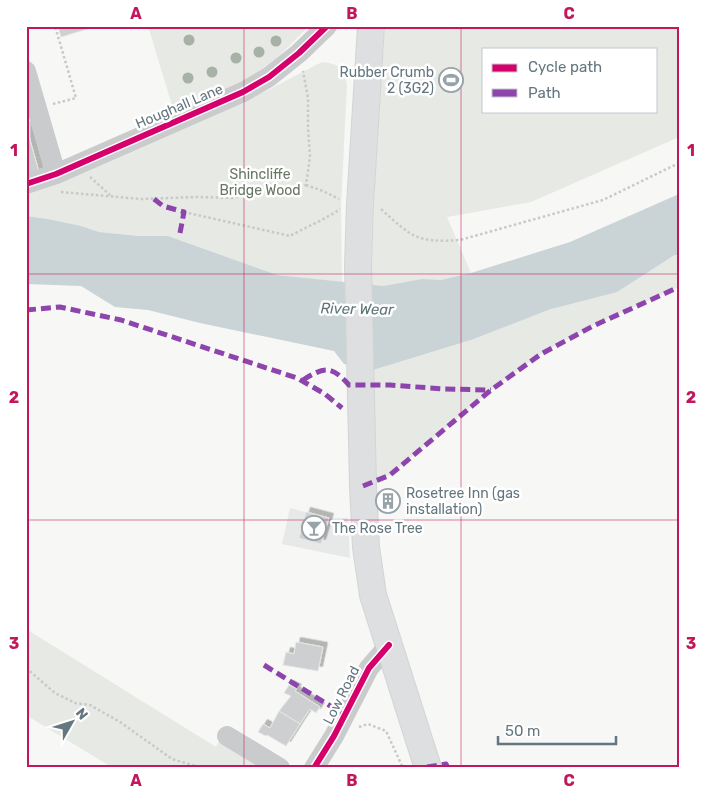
<svg xmlns="http://www.w3.org/2000/svg" width="705" height="794" font-family="Rubik,sans-serif">
<style>
.built{fill:#e7e9e8}
.green{fill:#e6e9e4;fill-rule:evenodd}
.water{fill:#cad3d5}
.building{fill:#cdcfd0;stroke:#e6e6e6;filter:url(#shadow)}
.lines{fill:none;stroke-linecap:round;stroke-linejoin:round}
.major-casing{stroke:#d3d4d4;stroke-width:28}
.path{stroke:#c7c9ca;stroke-width:2.5;stroke-dasharray:2.5 2.5;stroke-linecap:butt}
.minor{stroke:#cacbcc;stroke-width:20}
.major{stroke:#dedfe0;stroke-width:26}
.quiet{stroke:#8e44ad;stroke-width:5;stroke-dasharray:10 5;stroke-linecap:butt}
.cycleway-casing{stroke:#fff;stroke-width:9}
.cycleway{stroke:#d6006c;stroke-width:6}
.tree{fill:#a8b1a5}
.grid{fill:none;stroke:#c2185b;stroke-width:1;stroke-opacity:0.55}
.labels{text-anchor:middle;stroke-width:5;stroke-linejoin:round;paint-order:stroke}
.poi-label{font-size:14px;fill:#64767f;stroke:#fff;text-anchor:start}
.street-label{font-size:14px;fill:#64767f;stroke:#fff}
.park-label{font-size:14px;fill:#687763;stroke:#fff}
.water-label{font-size:15px;font-style:italic;fill:#5f7579;stroke:#fff}
.neatline{fill:none;stroke:#c2185b;stroke-width:2}
.grid-label{font-size:16px;text-anchor:middle;font-weight:bold;fill:#c2185b}
</style>
<defs>
<filter id="shadow"><feDropShadow dx="4.5" dy="-4.5" stdDeviation="0" flood-color="#0004"/></filter>
</defs>
<rect width="100%" height="100%" fill="#f7f7f6"/>
<path class="built" d="M290,508l38,10h20l2,40 -68,-14z"/>
<g class="green">
<path d="M148,26h161l-41,41 -35,20 -58,28z"/>
<path d="M385,26h294v111l-148,65 -84,15 24,56 -30,8 -19,-2 -39,7 -12,-1 4,-104zM484,49h172v62h-172z"/>
<path d="M322,62c16,2 21,5 25,22l-6,122 1,76 -65,-7 -109,-39h-29l-40,-4 -18,-6 -33,-7 -22,-3v-24l242,-102z"/>
<path d="M679,254v33l-87,39 -51,28 -50,36 -101,85 -15,6 -2,-111 98,-30 80,-31z"/>
<path d="M26,629l190,118 5,-9 46,30h-154l-87,-53z"/>
</g>
<path class="water" d="M679,194v60l-6,2 -56,36 -66,17 -80,31 -98,30 -29,-6 -10,-13 -134,-28 -52,-13 -33,-3 -34,-21 -55,-2v-68l22,3 33,7 18,6 40,4h29l109,39 106,11 39,-7 19,1 30,-7 99,-31z"/>
<g class="building">
<path d="M58,26h36v1l-33,10z"/>
<path d="M26,126l13,46 -13,4z"/>
<path d="M391,497l1,7 -8,1 -1,-7z"/>
<path d="M306,512l23,6 -8,26 -22,-6z"/>
<path d="M296,642l27,5 -5,24 -35,-6 3,-13 8,2z"/>
<path d="M289,685l8,4 -2,2 25,16 -4,6 -6,-4 -10,15 -21,-13 12,-15 -7,-3z"/>
<path d="M279,711l21,13 -14,22 -19,-11 -1,1 -8,-4 5,-8 7,4z"/>
</g>
<g class="lines">
<defs>
<path id="major" d="M371,26l-11,179 -2,61 5,220 3,61 7,48 55,173"/>
</defs>
<use href="#major" class="major-casing"/>
<g class="path">
<path d="M53,104l23,-6 -21,-72"/>
<path d="M90,177l20,18"/>
<path d="M306,185l17,6 16,8"/>
<path d="M61,192l80,7 57,-2 35,1 27,-7 46,-6 4,-28 -2,-29v-30l-5,-27"/>
<path d="M381,209c31,28 35,34 79,31l143,-40 76,-37"/>
<path d="M184,212l106,24c16,-9 36,-17 50,-27"/>
<path d="M26,668l29,25 20,10 15,2 30,17 52,37 30,9"/>
<path d="M359,727l9,-3 18,7 17,37"/>
</g>
<g class="minor">
<path d="M26,71l30,103"/>
<path d="M26,184l30,-10 187,-82 26,-15 30,-24 28,-27"/>
<path d="M227,736l53,32"/>
<path d="M314,768l20,-32 35,-68 20,-23"/>
</g>
<use href="#major" class="major"/>
<g class="quiet">
<path d="M154,199l9,7 21,6 -4,21"/>
<path d="M26,310l34,-3 61,13 176,58 28,16 17,14"/>
<path d="M303,380c22,-14 29,-14 46,5h41l54,4 47,1"/>
<path d="M363,486l27,-11 101,-85 50,-36 52,-28 86,-39"/>
<path d="M264,665l81,50"/>
<path d="M427,767l19,-3 2,4"/>
</g>
<defs>
<g id="cycleway">
<path d="M26,184l30,-10 187,-82 26,-15 30,-24 28,-27"/>
<path d="M314,768l20,-32 35,-68 20,-23"/>
</g>
</defs>
<use href="#cycleway" class="cycleway-casing"/>
<use href="#cycleway" class="cycleway"/>
</g>
<g class="tree">
<circle cx="189" cy="40" r="5.5"/>
<circle cx="276" cy="41" r="5.5"/>
<circle cx="259" cy="52" r="5.5"/>
<circle cx="236" cy="58" r="5.5"/>
<circle cx="212" cy="72" r="5.5"/>
<circle cx="188" cy="78" r="5.5"/>
</g>
<path class="grid" d="M244,26v742M461,26v742M26,274h653M26,520h653"/>
<defs>
<symbol id="stadium-ring" viewBox="-11 -11 22 22"><circle r="9.5" fill="#fff" stroke="#97a3a9" stroke-width="1.5"/><path d="M0-5a6.5 5 0 1 0 0 10a6.5 5 0 1 0 0-10ZM-3.5-1.8h7v3.6h-7Z" fill="#97a3a9"/></symbol>
<symbol id="building-ring" viewBox="-11 -11 22 22"><circle r="9.5" fill="#fff" stroke="#97a3a9" stroke-width="1.5"/><path d="M-4-6H4V6H1V3H-1V6H-4ZM-2.5-4.3h1.7v1.8h-1.7ZM.8-4.3h1.7v1.8H.8ZM-2.5-1h1.7V.8h-1.7ZM.8-1h1.7V.8H.8Z" fill="#97a3a9"/></symbol>
<symbol id="bar-ring" viewBox="-11 -11 22 22"><circle r="9.5" fill="#fff" stroke="#97a3a9" stroke-width="1.5"/><path d="M-6-5H6L.8 .8V4.5H3.5V6h-7V4.5H-.8V.8Z" fill="#97a3a9"/></symbol>
</defs>
<g fill-rule="evenodd">
<use href="#stadium-ring" x="437" y="66" width="28" height="28"/>
<use href="#building-ring" x="374" y="487" width="28" height="28"/>
<use href="#bar-ring" x="300" y="514" width="28" height="28"/>
</g>
<g class="labels">
<g class="poi-label">
<text x="434" y="77" text-anchor="end">Rubber Crumb<tspan x="434" dy="16">2 (3G2)</tspan></text>
<text x="406" y="498">Rosetree Inn (gas<tspan x="406" dy="16">installation)</tspan></text>
<text x="332" y="533">The Rose Tree</text>
</g>
<g class="street-label">
<text transform="translate(179 106) rotate(-23)" y="5">Houghall Lane</text>
<text transform="translate(341 695) rotate(-63)" y="5">Low Road</text>
</g>
<g class="park-label">
<text x="260" y="179">Shincliffe<tspan x="260" dy="16">Bridge Wood</tspan></text>
</g>
<g class="water-label">
<text transform="translate(357 309) rotate(1)" y="5">River Wear</text>
</g>
</g>
<rect width="705" height="794" fill="none" stroke="#ffffff" stroke-width="55"/>
<rect x="482" y="48" width="175" height="65" fill="#ffffff" stroke="#c1c8cc"/>
<rect x="492" y="64" width="25" height="8" fill="#d6006c" stroke="#c1c8cc"/>
<text x="528" y="72" font-size="15" fill="#64767f">Cycle path</text>
<rect x="492" y="89" width="25" height="8" fill="#8e44ad" stroke="#c1c8cc"/>
<text x="528" y="98" font-size="15" fill="#64767f">Path</text>
<g transform="translate(72 722) rotate(51)" stroke="#ffffff" stroke-width="4" paint-order="stroke">
<path d="M0-4L9 19L0 12L-9 19Z" fill="#64767f"/>
<text y="-8" font-size="14" font-weight="bold" text-anchor="middle" fill="#64767f">N</text>
</g>
<path d="M498 736v8h118v-8" fill="none" stroke="#64767f" stroke-width="2.5"/>
<text x="505" y="736" font-size="15" fill="#64767f" stroke="#ffffff" stroke-width="4" paint-order="stroke">50 m</text>
<rect x="28" y="28" width="650" height="738" class="neatline"/>
<g class="grid-label">
<text x="136" y="19">A</text>
<text x="352" y="19">B</text>
<text x="569" y="19">C</text>
<text x="14" y="156">1</text>
<text x="691" y="156">1</text>
<text x="14" y="403">2</text>
<text x="691" y="403">2</text>
<text x="14" y="649">3</text>
<text x="691" y="649">3</text>
<text x="136" y="786">A</text>
<text x="352" y="786">B</text>
<text x="569" y="786">C</text>
</g>
</svg>
